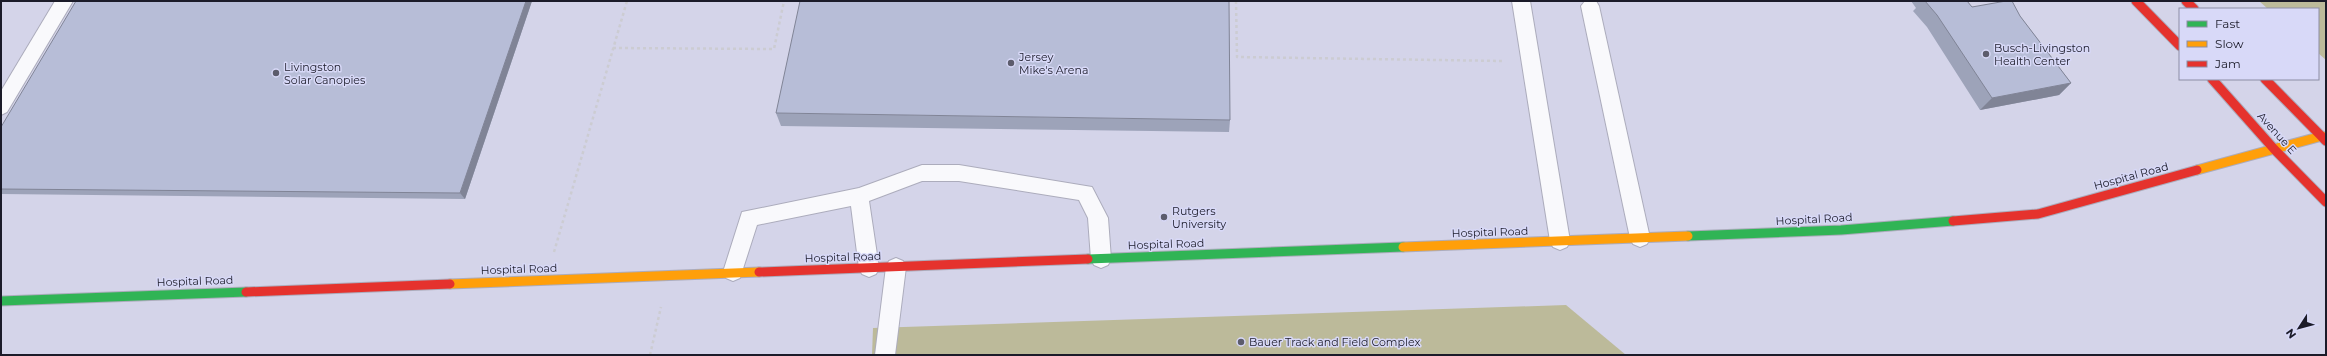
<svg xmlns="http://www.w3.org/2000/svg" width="2327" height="356" font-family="Montserrat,sans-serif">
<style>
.green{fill:#bcba9a}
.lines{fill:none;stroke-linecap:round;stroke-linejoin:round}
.lane-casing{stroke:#acacbc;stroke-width:2}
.fast-casing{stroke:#acacbc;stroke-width:11}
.slow-casing{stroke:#acacbc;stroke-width:11}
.jam-casing{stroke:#acacbc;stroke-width:11}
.path{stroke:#ccccd2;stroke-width:2.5;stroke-dasharray:3 3;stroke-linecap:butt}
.lane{fill:#f9f9fc;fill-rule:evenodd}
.fast{stroke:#30b455;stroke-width:9}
.slow{stroke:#ff9f0a;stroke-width:9}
.jam{stroke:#e5322d;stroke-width:9}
.wall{fill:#9da3b9}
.shaded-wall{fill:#808496}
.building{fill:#b7bdd7;stroke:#808496}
.poi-dot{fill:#5c5c6c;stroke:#d8d9f8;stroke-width:1.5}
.labels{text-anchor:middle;stroke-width:3;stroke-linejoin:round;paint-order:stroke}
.poi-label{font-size:11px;fill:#1b1b29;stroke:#d8d9f8;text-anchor:start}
.street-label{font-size:11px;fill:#1b1b29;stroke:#d8d9f8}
</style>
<rect width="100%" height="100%" fill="#d4d4e9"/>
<g class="green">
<path d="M2259,1h67v59l-8,-7v-44h-50z"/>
<path d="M1566,305l60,50h-754l1,-27z"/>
</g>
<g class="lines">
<defs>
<g id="lane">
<path d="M55,1h18l-66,111 -6,3v-24z"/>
<path d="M1512,1h18l40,240 -3,6 -7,3 -7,-3 -3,-6z"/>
<path d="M1585,1h11l3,5 51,232 -3,6 -7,3 -7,-3 -3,-6 -49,-232z"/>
<path d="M922,165h37l133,22 16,31 3,41 -3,6 -7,3 -7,-3 -3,-6 -3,-41 -9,-18 -120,-19h-37l-53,20 10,67 -3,6 -7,3 -7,-3 -3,-6 -8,-62 -94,19 -17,53 -7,3 -7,-3 -3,-6 19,-60 117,-24z"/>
<path d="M896,258l7,3 3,6 -11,88h-20l11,-88 3,-6z"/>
</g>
<g id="fast">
<path d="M1688,236l153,-6 112,-9"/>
<path d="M1088,259l315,-12"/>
<path d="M1,301l245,-9"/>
</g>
<g id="slow">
<path d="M2197,170l125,-34"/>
<path d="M1403,247l285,-11"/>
<path d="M450,284l309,-12"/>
</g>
<g id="jam">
<path d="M2136,1l44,45"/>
<path d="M2186,1l8,8"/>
<path d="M2212,79l62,70 52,53"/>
<path d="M2265,79l61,62"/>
<path d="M1953,221l85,-7 159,-44"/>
<path d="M759,272l329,-13"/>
<path d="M246,292l204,-8"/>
</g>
</defs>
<use href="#lane" class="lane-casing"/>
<use href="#fast" class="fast-casing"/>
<use href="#slow" class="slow-casing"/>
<use href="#jam" class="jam-casing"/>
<g class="path">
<path d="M1236,1l1,56 267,4"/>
<path d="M613,48l161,1 10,-48"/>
<path d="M554,252l73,-251"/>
<path d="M650,355l11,-48"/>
</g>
<use href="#lane" class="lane"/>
<use href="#fast" class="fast"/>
<use href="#slow" class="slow"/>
<use href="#jam" class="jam"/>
</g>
<g class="wall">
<path d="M532,1l-67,198 -464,-5v-67z"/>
<path d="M1911,1h56l5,6 48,9 51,67 -12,12 -79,15 -53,-83 -14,-16 3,-3z"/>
<path d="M776,113l454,7 -1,12 -448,-6z"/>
</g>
<g class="shaded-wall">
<path d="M526,1h6l-67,198 -5,-6z"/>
<path d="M2071,83l-12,12 -79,15 12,-12z"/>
</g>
<g class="building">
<path d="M76,1h450l-66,192 -459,-4v-62z"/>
<path d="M800,1h429l1,119 -454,-7z"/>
<path d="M1925,1h42l5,6 34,-6h6l8,15 51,67 -79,15 -55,-83z"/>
</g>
<g class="poi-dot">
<circle cx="1986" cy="54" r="4"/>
<circle cx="1011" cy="63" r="4"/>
<circle cx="276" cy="73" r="4"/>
<circle cx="1164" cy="217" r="4"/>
<circle cx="1241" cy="342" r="4"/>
</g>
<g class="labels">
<g class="poi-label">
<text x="1994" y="52">Busch-Livingston<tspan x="1994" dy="13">Health Center</tspan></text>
<text x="1019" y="61">Jersey<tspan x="1019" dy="13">Mike's Arena</tspan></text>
<text x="284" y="71">Livingston<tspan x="284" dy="13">Solar Canopies</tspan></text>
<text x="1172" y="215">Rutgers<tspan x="1172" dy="13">University</tspan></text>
<text x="1249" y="346">Bauer Track and Field Complex</text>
</g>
<g class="street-label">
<text transform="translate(2277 133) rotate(48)" y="4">Avenue E</text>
<text transform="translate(2131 176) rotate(-15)" y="4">Hospital Road</text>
<text transform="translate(1814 219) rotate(-3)" y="4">Hospital Road</text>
<text transform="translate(1490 232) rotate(-2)" y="4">Hospital Road</text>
<text transform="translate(1166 244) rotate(-2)" y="4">Hospital Road</text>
<text transform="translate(843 257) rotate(-2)" y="4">Hospital Road</text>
<text transform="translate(519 269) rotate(-2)" y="4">Hospital Road</text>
<text transform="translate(195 281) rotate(-2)" y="4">Hospital Road</text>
</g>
</g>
<rect width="2327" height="356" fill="none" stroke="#1b1b29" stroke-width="4"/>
<rect x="2179" y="8" width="140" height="72" fill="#d8d9f8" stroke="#8c8da5"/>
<rect x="2187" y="21" width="20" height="6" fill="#30b455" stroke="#8c8da5"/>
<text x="2215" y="28" font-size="12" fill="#1b1b29">Fast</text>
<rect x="2187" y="41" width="20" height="6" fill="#ff9f0a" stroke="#8c8da5"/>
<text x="2215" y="48" font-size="12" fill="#1b1b29">Slow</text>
<rect x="2187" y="61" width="20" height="6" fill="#e5322d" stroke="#8c8da5"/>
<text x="2215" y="68" font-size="12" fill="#1b1b29">Jam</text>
<g transform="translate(2299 328) rotate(234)" stroke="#d8d9f8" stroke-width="3" paint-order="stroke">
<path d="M0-3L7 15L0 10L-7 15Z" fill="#1b1b29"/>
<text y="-6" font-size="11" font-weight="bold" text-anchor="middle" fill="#1b1b29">N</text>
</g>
</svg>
